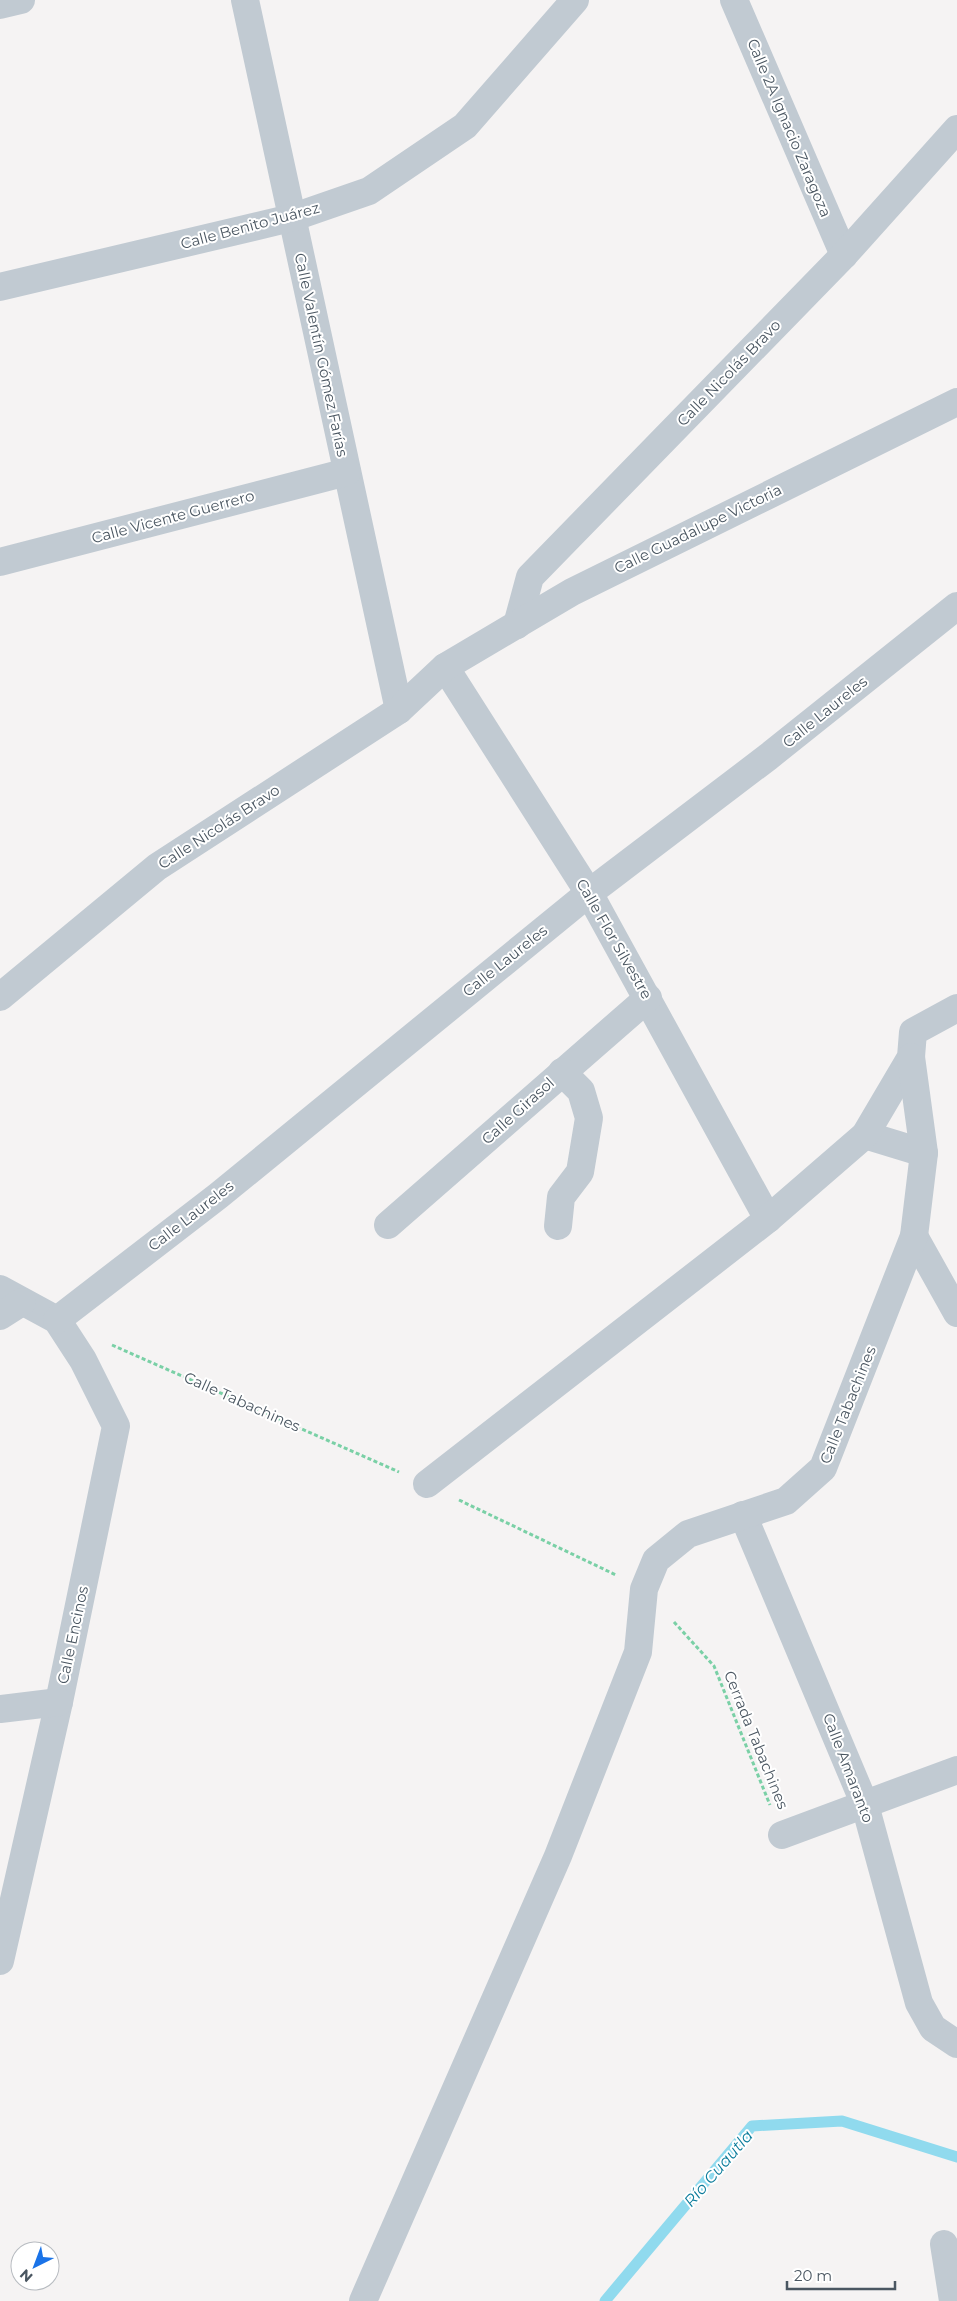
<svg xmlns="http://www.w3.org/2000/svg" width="957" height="2301" font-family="Montserrat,sans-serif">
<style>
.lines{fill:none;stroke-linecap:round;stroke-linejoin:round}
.stream{stroke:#90daee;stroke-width:11}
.path{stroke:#7ad0a6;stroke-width:3;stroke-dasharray:4 2.5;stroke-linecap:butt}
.minor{stroke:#c1cad2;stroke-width:28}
.labels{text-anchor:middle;stroke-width:4;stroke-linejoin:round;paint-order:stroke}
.street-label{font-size:15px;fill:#4a5661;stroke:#fff}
.water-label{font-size:16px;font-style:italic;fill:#0c7c9b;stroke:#fff}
</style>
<rect width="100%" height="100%" fill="#f5f3f3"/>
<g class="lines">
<path class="stream" d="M605,2301l147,-175 90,-5 115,36"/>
<g class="path">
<path d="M112,1345l287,127"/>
<path d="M459,1500l157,75"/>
<path d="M674,1622l40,44 56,139"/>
</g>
<g class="minor">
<path d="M245,0l154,710"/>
<path d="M734,0l110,255"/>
<path d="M0,5l21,-5"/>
<path d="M0,287l291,-69 78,-27 96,-65 110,-126"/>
<path d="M0,562l347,-90"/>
<path d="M517,625l13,-48 314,-322 113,-126"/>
<path d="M445,667l144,226 179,326"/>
<path d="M0,997l157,-130 242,-157 46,-43 127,-75 385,-190"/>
<path d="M865,1135l59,18"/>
<path d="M388,1225l260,-227"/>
<path d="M558,1226l3,-29 19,-25 9,-54 -8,-27 -19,-19"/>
<path d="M914,1236l43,77"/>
<path d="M0,1289l57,31 26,40 33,66 -57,276 -59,259"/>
<path d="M0,1316l22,-14"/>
<path d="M57,1320l161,-124 371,-303 179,-136 189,-151"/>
<path d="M427,1484l341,-265 97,-84 46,-78 2,-25 44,-24"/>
<path d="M743,1515l122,290 54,198 14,25 24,16"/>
<path d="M0,1709l59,-7"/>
<path d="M782,1835l175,-65"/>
<path d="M944,2244l9,57"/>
<path d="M363,2301l195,-445 80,-204 6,-63 12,-29 32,-26 98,-33 37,-33 91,-232 10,-83 -13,-96"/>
</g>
</g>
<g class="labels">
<g class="street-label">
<text transform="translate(789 128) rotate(67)" y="5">Calle 2A Ignacio Zaragoza</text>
<text transform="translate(250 226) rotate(-15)" y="5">Calle Benito Juárez</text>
<text transform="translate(321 355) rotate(78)" y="5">Calle Valentín Gómez Farías</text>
<text transform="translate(729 373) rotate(-46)" y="5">Calle Nicolás Bravo</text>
<text transform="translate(173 517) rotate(-15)" y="5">Calle Vicente Guerrero</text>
<text transform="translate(698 529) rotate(-26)" y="5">Calle Guadalupe Victoria</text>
<text transform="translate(825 712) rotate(-39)" y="5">Calle Laureles</text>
<text transform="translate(219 827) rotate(-33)" y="5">Calle Nicolás Bravo</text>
<text transform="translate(614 939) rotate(60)" y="5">Calle Flor Silvestre</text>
<text transform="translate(505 961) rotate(-39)" y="5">Calle Laureles</text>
<text transform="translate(518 1111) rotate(-42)" y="5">Calle Girasol</text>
<text transform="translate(191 1216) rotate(-38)" y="5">Calle Laureles</text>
<text transform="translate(242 1402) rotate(24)" y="5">Calle Tabachines</text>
<text transform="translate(848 1405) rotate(-68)" y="5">Calle Tabachines</text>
<text transform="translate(73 1635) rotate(-78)" y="5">Calle Encinos</text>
<text transform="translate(756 1740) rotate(68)" y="5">Cerrada Tabachines</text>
<text transform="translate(848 1768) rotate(69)" y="5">Calle Amaranto</text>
</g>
<g class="water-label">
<text transform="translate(718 2168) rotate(-49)" y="6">Río Cuautla</text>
</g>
</g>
<g transform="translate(35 2266) rotate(222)"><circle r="24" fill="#ffffff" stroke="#b7bbc0"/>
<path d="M0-4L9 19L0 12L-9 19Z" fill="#1a73e8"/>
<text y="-8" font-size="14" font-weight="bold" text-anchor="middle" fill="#4a5661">N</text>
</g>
<path d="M787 2281v8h108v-8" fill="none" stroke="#4a5661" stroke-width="2.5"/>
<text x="794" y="2281" font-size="15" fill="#4a5661" stroke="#ffffff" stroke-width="4" paint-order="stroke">20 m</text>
</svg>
